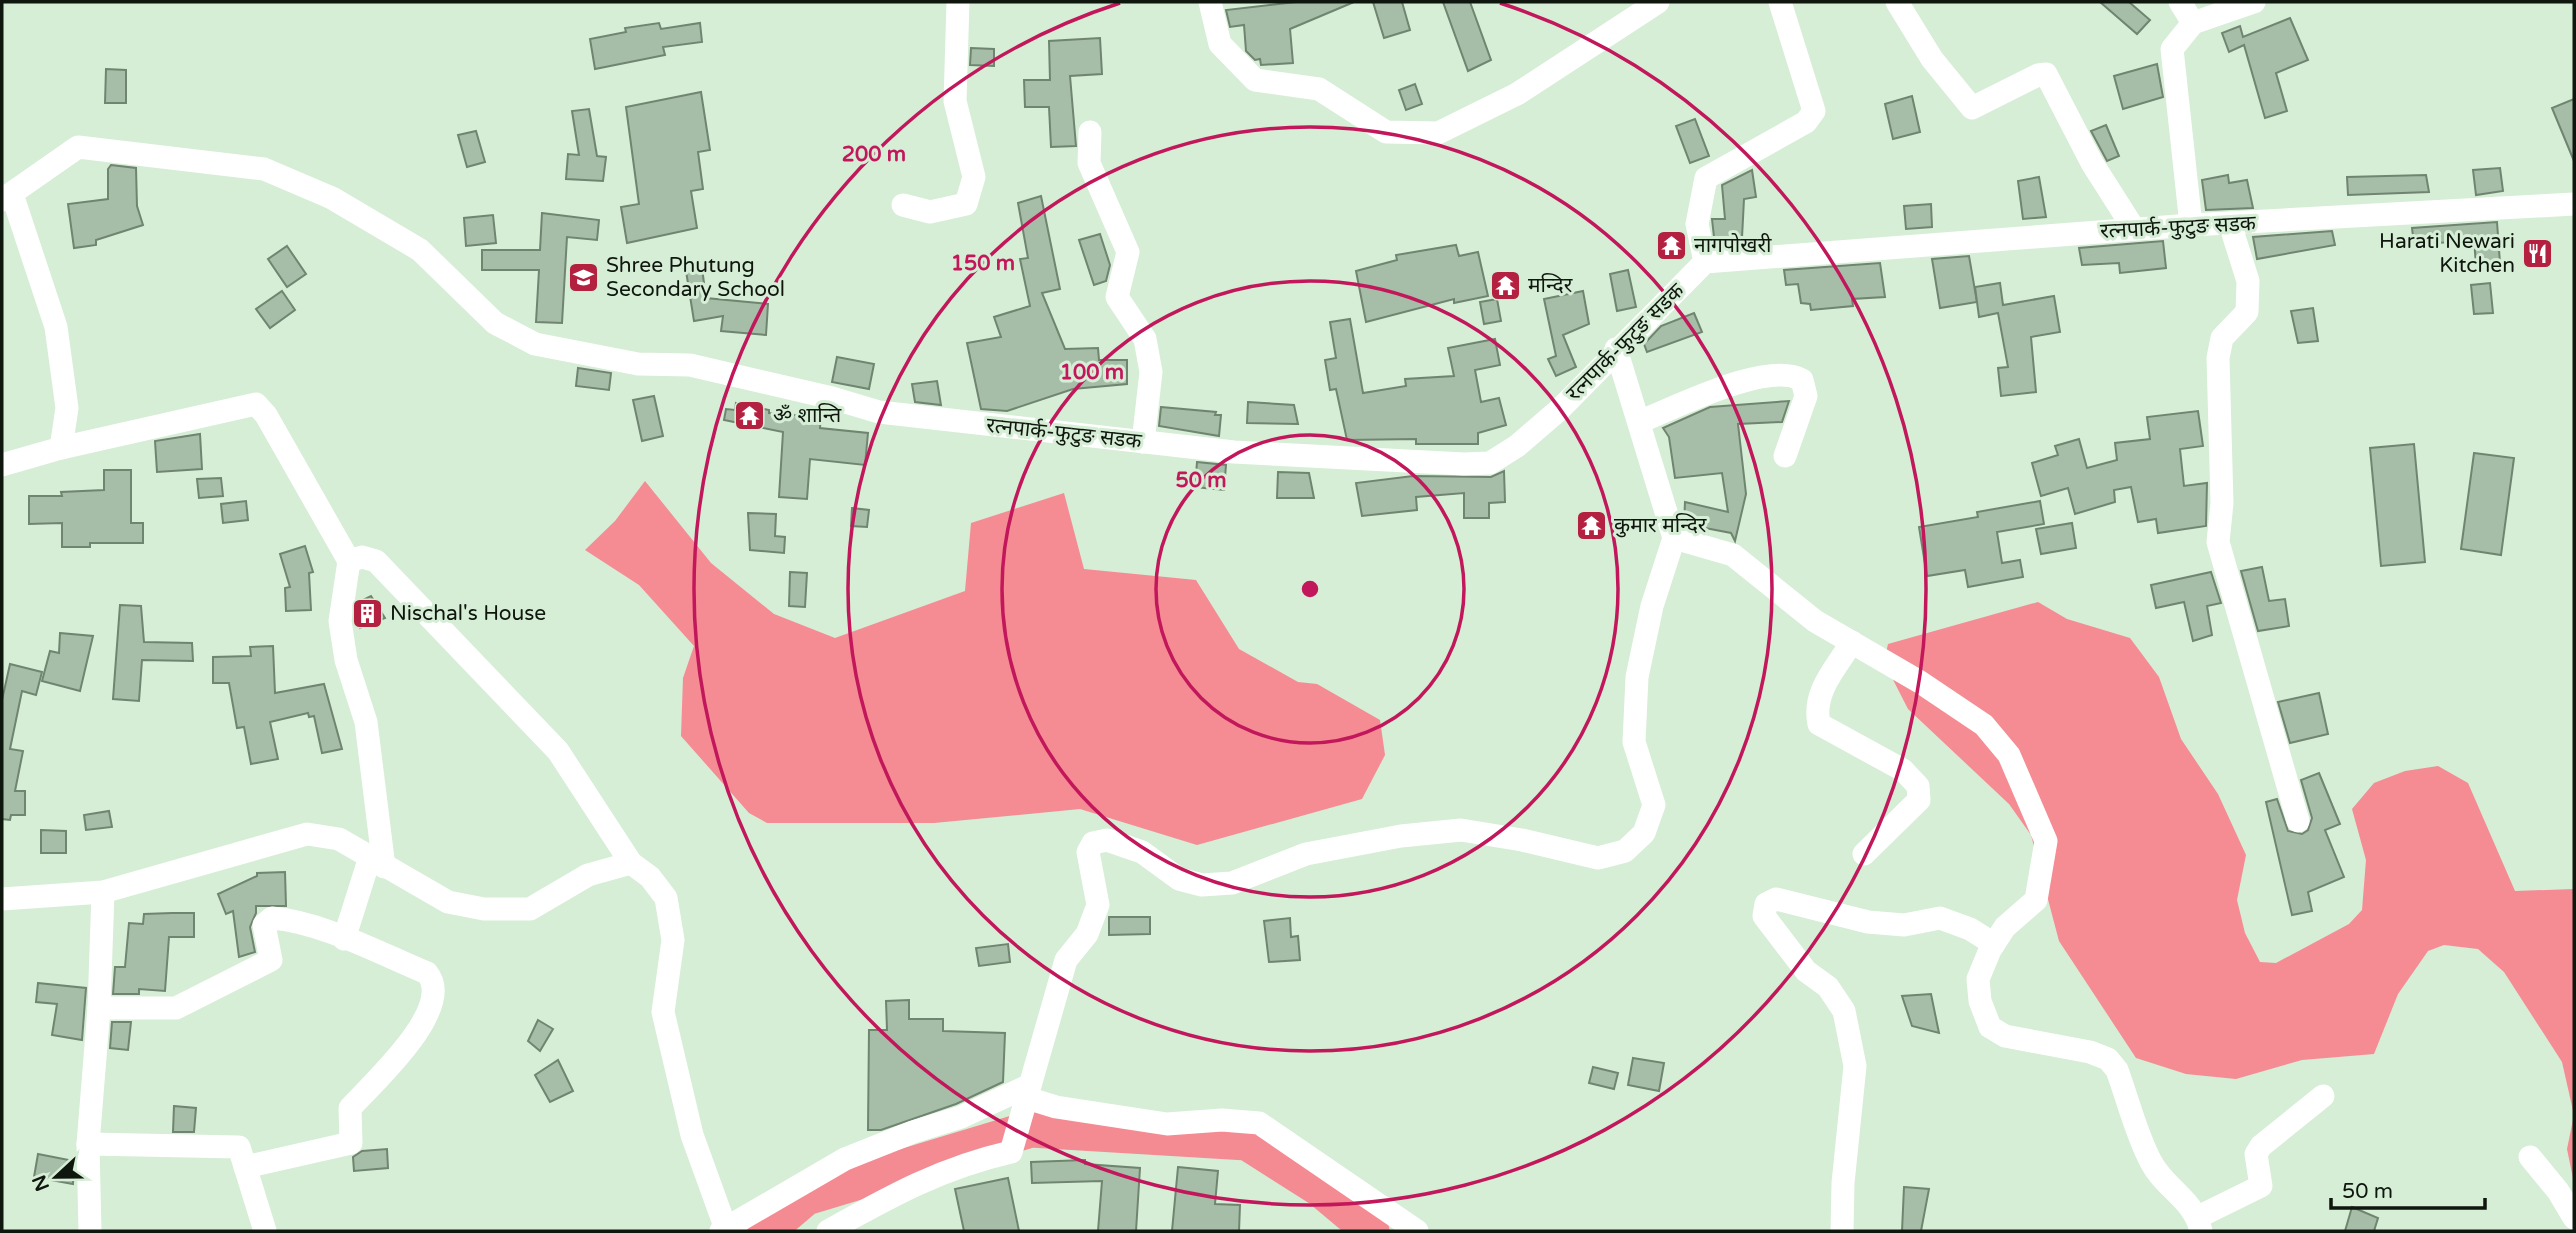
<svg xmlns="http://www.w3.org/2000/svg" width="2576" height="1233" font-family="'Varela Round','Noto Sans Devanagari',sans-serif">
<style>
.forest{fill:#f58b93}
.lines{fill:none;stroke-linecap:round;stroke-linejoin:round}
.river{stroke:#f48a92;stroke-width:37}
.building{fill:#a6bda7;stroke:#708570;stroke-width:2}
.minor{stroke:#fff;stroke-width:23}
.ring{fill:none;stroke:#c2185b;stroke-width:3.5}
.labels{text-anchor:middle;stroke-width:6;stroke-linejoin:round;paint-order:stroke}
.street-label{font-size:21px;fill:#0e160e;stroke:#d6edd6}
.poi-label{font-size:21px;fill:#0e160e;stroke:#d6edd6;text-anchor:start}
.centre{fill:#c2185b;stroke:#d6edd6;stroke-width:3.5}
.ring-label{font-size:21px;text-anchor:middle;font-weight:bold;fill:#c2185b;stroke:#d6edd6;stroke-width:6;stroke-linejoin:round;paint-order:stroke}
</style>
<rect width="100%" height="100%" fill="#d6edd6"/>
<g class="forest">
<path d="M645,481l66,82 63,51 61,24 130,-47 6,-68 93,-30 20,76 112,11 43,69 59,33 19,2 63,36 5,35 -23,44 -165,46 -117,-36 -146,14h-167l-18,-10 -68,-77 2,-58 11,-32 -55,-61 -54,-35 30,-29z"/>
<path d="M2038,602l29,17 63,19 29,39 22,62 37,55 28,61 -9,45 8,33 15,29 16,1 73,-39 13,-14 4,-50 -14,-51 22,-26 31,-12 33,-5 30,17 47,108 59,-2v294l-7,-34 7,-34 -12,-53 -58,-90 -26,-23 -34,-4 -16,6 -30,43 -24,60 -72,6 -66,19 -50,-5 -50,-16 -77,-117 -28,-106 -22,-31 -101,-95 -24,-47 4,-18z"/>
</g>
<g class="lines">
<path class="river" d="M766,1231l40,-34 225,-68 216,13 74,47 50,42"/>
</g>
<g class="building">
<path d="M1296,2h58l-64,27 3,34 -32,2 -1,-6 -5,1 -9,-9 -2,-26 -14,2 -4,-17z"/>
<path d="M1373,2h29l8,28 -26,8z"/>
<path d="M1443,2h27l21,58 -23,11z"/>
<path d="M2100,2h29l21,18 -13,14z"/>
<path d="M2290,18l18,42 -32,13 11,38 -22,7 -21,-73 -15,7 -7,-19 18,-7 3,11z"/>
<path d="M659,23l2,6 39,-6 2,19 -39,5 2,8 -70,14 -5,-30 36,-7 -1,-4z"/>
<path d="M1100,38l2,36 -32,2 6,70 -25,1 -2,-40h-24l-1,-27h26l-1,-39z"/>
<path d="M971,48l23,1v17l-24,-1z"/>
<path d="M2157,64l6,33 -40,12 -9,-33z"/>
<path d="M106,69l20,1v33h-21z"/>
<path d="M1415,84l7,20 -16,6 -7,-20z"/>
<path d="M701,92l9,58 -12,2 5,37 -12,2 6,37 -70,15 -6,-36 18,-3 -13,-97z"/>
<path d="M1912,96l8,36 -27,7 -8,-35z"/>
<path d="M2574,99v62l-22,-53z"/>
<path d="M589,109l8,47 9,1 -3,24 -37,-2 2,-25 11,1 -7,-44z"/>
<path d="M1695,119l14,37 -19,7 -14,-37z"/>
<path d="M2106,125l13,31 -12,5 -16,-30z"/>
<path d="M476,131l9,31 -18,5 -9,-32z"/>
<path d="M111,165l25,3 1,38 6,19 -47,15v5l-22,3 -6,-44 40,-5v-30z"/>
<path d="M2500,168l3,23 -27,4 -3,-25z"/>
<path d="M1752,170l4,27 -12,2 -2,39 -28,-1 -2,-18h13l-3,-34z"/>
<path d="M2228,175l1,8 18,-3 6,28 -47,2 -4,-30z"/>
<path d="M2426,175l3,17 -81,3 -1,-18z"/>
<path d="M2039,177l7,40 -23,2 -5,-38z"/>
<path d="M1041,196l19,93 -18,4 23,56 33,-1 1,12h28v24l-54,5 -66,22 -26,-2 -14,-66 34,-6 -7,-20 36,-11 -10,-47 8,-1 -10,-55z"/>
<path d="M1931,204l1,23 -26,2 -2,-23z"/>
<path d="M542,213l57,7 -2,20 -30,-3 -5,86 -26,-1 3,-52h-57v-20h58z"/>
<path d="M493,215l3,28 -30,3 -2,-28z"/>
<path d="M2497,222l3,41 -24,2 -2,-25 -60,5 -2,-17z"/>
<path d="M2332,231l3,14 -78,14 -4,-22z"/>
<path d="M1100,234l10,31 -4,16 -12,4 -15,-45z"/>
<path d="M2163,241l3,27 -46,5 -1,-10 -37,2 -3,-17z"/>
<path d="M1456,245l3,11 19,-4 10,44 -34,7v-4l-88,23 -10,-51 41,-11 -1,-5z"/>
<path d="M287,246l19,28 -19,13 -19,-28z"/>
<path d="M1969,256l8,46 -37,6 -8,-49z"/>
<path d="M1880,263l5,34 -33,2 1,7 -42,4 -1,-6 -9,-1 -3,-19 -12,1 -2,-15z"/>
<path d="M702,268l4,30 62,6 -2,31 -45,-4 2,-15 -29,5 -8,-50z"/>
<path d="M1628,270l8,37 -19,4 -7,-37z"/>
<path d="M2000,283l3,22 51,-9 6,36 -29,5 5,55 -35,4 -3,-28 10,-1 -10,-54 -19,4 -4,-30z"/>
<path d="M2490,283l3,30 -19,1 -3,-29z"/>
<path d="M282,291l13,19 -25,18 -14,-19z"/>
<path d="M1583,291l6,33 -26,11 13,32 -20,9 -8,-17 8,-3 -12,-57z"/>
<path d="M1497,299l4,22 -17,3 -4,-22z"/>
<path d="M2313,308l5,33 -20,2 -7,-32z"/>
<path d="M1694,313l8,19 -55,20 -3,-8 17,-18z"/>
<path d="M1350,319l13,74 43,-7 -1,-7 49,-3 -6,-28 47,-9 5,26 -25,5 6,32 18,-4 7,27 -28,8v11h-62v-5l-69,1 -11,-51 -6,1 -5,-30 11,-2 -6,-36z"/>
<path d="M837,357l37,7 -5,25 -37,-7z"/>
<path d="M578,368l33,5 -2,17 -33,-4z"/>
<path d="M937,381l4,24 -26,-3 -3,-18z"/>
<path d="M654,396l9,40 -21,5 -9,-41z"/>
<path d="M1789,401l-7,21 -44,2 8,70 -11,47 -4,-8 -47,-9 1,-22 43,10 -6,-39 -47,5 -6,-41 -6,-9 47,-21z"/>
<path d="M1248,402l46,3 4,19 -51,-1z"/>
<path d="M736,403l33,7v3l52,4 -1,11 48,5 -3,32 -55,-6 -3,40 -28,-2 4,-65 -59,-12 2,-11 9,1z"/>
<path d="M1161,407l55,5 -1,3h6l-2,21 -60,-10z"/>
<path d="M2198,411l5,35 -23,3 4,37 23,-3 -1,43 -48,7 -2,-14 -18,3 -7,-35 -17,3 1,12 -40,12 -7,-26 -27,8 -9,-33 26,-8 -3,-9 24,-7 8,29 30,-8 -2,-17 35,-4 -3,-22z"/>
<path d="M200,434l2,35 -45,3 -2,-31z"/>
<path d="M2414,444l11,118 -44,4 -11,-118z"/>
<path d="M2474,453l40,5 -13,97 -40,-6z"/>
<path d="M1197,462l29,3 -2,25 -29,-3z"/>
<path d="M104,470h27v53h12v20h-53v4h-28v-24l-33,1v-28h33l-1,-4 43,-2z"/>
<path d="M1504,471l1,31 -16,1v15h-25v-25l-48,4 1,13 -55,6 -6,-33 57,-7 78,1z"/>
<path d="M1278,472l31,1 5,25h-37z"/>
<path d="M221,478l2,18 -24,2 -2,-19z"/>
<path d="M246,501l2,19 -25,3 -2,-19z"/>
<path d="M2040,501l4,23 -47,8 5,31 18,-3 3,17 -55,10 -3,-17 -38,6 -8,-49 59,-10 -1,-5z"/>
<path d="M852,508l17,2 -2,17 -16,-1z"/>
<path d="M748,513l28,1 -1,22 10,1 -1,16 -34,-3z"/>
<path d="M2072,523l4,25 -35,6 -5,-25z"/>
<path d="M305,546l8,26 -4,1 2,37 -25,1 -1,-23 5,-1 -10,-33z"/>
<path d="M2262,567l7,34 16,-2 4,27 -31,5 -17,-60z"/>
<path d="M790,572l17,1 -2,34 -16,-1z"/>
<path d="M2211,572l10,31 -14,3 5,29 -19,6 -9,-39 -28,6 -5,-23z"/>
<path d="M371,596l14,22 -25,10 -5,-11 2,-14z"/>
<path d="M120,605l21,1 3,36 48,1 1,18 -51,-1 -3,41 -26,-2z"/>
<path d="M60,633l33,3 -13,55 -38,-10 8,-30 9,2z"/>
<path d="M273,646l2,47 49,-9 18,65 -20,4 -8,-37 -5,1 -1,-4 -38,9 8,37 -27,5 -7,-37 -7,1 -8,-45h-16v-26l38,-1 -1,-9z"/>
<path d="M10,664l32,8 -6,23 -14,-4 -12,58 13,2 -8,40h10v24h-14l-1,5 -8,-1v-119z"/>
<path d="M2319,693l9,41 -38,9 -12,-41z"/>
<path d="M2319,773l21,51 -15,6 19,47 -36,15 4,19 -20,4 -26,-113 11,-3 11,32 14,3 6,-4 4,-12 -11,-38z"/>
<path d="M109,811l3,16 -26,3 -2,-15z"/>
<path d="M41,830l25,1v22h-25z"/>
<path d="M285,872l1,34h-30v7l-6,14 5,25 -16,5 -6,-46 -7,3 -8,-20 39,-18v-3z"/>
<path d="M172,913h22v24h-25l-4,54 -26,-2v5h-26l2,-27h10l4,-44 14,1 1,-10z"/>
<path d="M1109,917h41v17l-41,1z"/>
<path d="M1290,918l1,19 7,-1 2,24 -31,2 -5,-41z"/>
<path d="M1008,944l2,18 -31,4 -3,-18z"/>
<path d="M38,983l48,5 -4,52 -30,-5 5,-31 -21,-2z"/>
<path d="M1931,994l8,39 -27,-7 -10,-30z"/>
<path d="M909,1000v19h34v12l62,2 -2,49 -47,22 -75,26h-13l1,-100h18l-1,-29z"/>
<path d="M538,1020l15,9 -13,22 -12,-10z"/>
<path d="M112,1022h19l-3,28 -18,-2z"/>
<path d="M1633,1058l31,5 -5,28 -31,-6z"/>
<path d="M558,1060l15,31 -23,11 -15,-27z"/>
<path d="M1593,1067l25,6 -4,16 -25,-6z"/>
<path d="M174,1106l22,2 -2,24h-21z"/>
<path d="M387,1149l1,19 -34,3 -1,-14 9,-6z"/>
<path d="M38,1154l36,7 -1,23 -39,-7z"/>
<path d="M1085,1160v4l55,4 -4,63h-38l4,-50 -70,2 -1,-21z"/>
<path d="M1178,1167l40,4 -3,33 25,1 -1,26h-67z"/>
<path d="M1008,1178l11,53h-55l-9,-42z"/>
<path d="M1904,1187l25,2 -8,42h-19z"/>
<path d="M2352,1207l26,11 -4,13h-29z"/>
</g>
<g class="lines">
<g class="minor">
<path d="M1210,2l10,42 35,36 64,9 67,43 52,1 79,-39 141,-92"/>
<path d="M1897,2l35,57 40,49 66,-33 8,-1 46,89 42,66"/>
<path d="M2180,2l13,21 -21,26 19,176"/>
<path d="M2193,23l61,-21"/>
<path d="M1090,132l-1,31 39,89 -11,45 28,42 6,33 -8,70"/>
<path d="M2,200l76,-53 186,22 68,29 88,52 75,73 40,21 103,20 52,1 142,33 47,14 355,40 230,12 26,-1 27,-17 43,-37 145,-147 486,-37 383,-21"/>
<path d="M903,205l27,7 36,-8 8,-27 -19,-76 3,-99"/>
<path d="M2230,224l18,57 -1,31 -25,26 -4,20 4,145 -4,39 80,279"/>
<path d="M1705,262l-8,-38 9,-46 100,-56 8,-11 -34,-109"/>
<path d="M1639,422c36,-14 128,-62 163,-42l4,16 -21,60"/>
<path d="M61,448l195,-44 10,11 83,146 13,-4 14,4 182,190 73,112 19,14 16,21 7,42 -10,72 29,123 34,94"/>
<path d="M2,465l59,-17 6,-40 -11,-81 -44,-133"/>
<path d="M1674,538l59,17 82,66 105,61 64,43 25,30 37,86 -10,59 -31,27 -15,23 -12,29 2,22 10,26 15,9 85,16 18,7 9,11c11,30 19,64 34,92 14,27 43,37 50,69"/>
<path d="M349,561l-9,60 6,39 20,62 18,145"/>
<path d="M1852,642c-16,26 -40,50 -33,82l84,46 15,16 1,14 -55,54"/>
<path d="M2,899l101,-7 204,-58 32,5 109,63 36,7h46l58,-34 43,-12"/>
<path d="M344,939l26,-82"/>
<path d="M99,1008h77l95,-48 -7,-35 8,-7c50,4 109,36 155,55 29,35 -53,109 -77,135l1,35 -106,24"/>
<path d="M1027,1098l29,9 111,17 55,-4 37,3 158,108"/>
<path d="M88,1144l151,3 26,84"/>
<path d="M2530,1157l28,34 16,27"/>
<path d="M2198,1217l63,-31 -5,-32 5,-8 62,-50"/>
<path d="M90,1231l-2,-87 11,-136 4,-116"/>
<path d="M721,1231l124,-72 68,-27 48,-15 67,-31"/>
<path d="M828,1231c63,-35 113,-63 183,-79l55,-192 21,-26 11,-29 -10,-53 5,-9 14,-3 35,12 37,27 23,6 30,-2 74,-29 95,-18 60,-6 61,10 76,18 27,-7 19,-18 10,-28 -20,-63 3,-65 15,-71 22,-68 -58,-189"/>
<path d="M1842,1231l1,-48 12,-117 -11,-55 -16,-24 -22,-16 -42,-55 2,-12 10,-5 92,23 36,3 36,-7 30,11 24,15"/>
</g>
</g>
<g class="ring">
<circle cx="1310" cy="589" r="154"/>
<circle cx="1310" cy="589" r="308"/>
<circle cx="1310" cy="589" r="462"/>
<path d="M1500 3A616 616 0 1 1 1120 3"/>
</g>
<defs>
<symbol id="temple-square" viewBox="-11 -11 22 22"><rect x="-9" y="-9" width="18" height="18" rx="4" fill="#b42140" stroke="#d6edd6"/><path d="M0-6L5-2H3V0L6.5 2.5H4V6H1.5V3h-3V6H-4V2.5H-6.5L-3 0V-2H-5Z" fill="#fff"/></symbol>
<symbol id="restaurant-square" viewBox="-11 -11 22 22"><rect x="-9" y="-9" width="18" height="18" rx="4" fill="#b42140" stroke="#d6edd6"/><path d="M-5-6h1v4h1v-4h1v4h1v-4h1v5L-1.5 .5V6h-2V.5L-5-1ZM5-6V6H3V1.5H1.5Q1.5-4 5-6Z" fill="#fff"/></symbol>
<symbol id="school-square" viewBox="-11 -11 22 22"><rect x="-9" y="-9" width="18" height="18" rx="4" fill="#b42140" stroke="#d6edd6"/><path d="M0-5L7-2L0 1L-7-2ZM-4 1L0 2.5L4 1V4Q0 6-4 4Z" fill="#fff"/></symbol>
<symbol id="building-square" viewBox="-11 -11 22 22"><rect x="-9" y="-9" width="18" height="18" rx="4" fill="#b42140" stroke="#d6edd6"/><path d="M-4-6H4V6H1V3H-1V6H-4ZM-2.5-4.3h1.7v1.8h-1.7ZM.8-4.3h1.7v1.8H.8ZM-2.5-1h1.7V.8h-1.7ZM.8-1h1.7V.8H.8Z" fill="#fff"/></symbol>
</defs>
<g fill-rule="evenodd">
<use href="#temple-square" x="1654" y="228" width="35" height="35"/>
<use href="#restaurant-square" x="2520" y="236" width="35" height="35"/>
<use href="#school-square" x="566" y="260" width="35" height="35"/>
<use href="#temple-square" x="1488" y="268" width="35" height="35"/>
<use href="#temple-square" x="732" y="398" width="35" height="35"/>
<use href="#temple-square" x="1574" y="508" width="35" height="35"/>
<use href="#building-square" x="350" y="596" width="35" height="35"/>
</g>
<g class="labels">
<g class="street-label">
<text transform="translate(2178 227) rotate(-3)" y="7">रत्नपार्क-फुटुङ सडक</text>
<text transform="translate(1625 342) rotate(-45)" y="7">रत्नपार्क-फुटुङ सडक</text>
<text transform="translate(1064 433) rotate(6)" y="7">रत्नपार्क-फुटुङ सडक</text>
</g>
<g class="poi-label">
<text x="2515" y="248" text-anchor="end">Harati Newari<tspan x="2515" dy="24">Kitchen</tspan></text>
<text x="1694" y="252">नागपोखरी</text>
<text x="606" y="272">Shree Phutung<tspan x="606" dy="24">Secondary School</tspan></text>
<text x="1528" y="292">मन्दिर</text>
<text x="773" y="422">ॐ शान्ति</text>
<text x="1614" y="532">कुमार मन्दिर</text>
<text x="390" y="620">Nischal's House</text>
</g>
</g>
<circle cx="1310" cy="589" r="10" class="centre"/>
<g class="ring-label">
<text x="874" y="161">200 m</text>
<text x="983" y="270">150 m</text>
<text x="1092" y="379">100 m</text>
<text x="1201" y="487">50 m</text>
</g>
<rect width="2576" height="1233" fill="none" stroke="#0e160e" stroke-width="7"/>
<g transform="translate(56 1177) rotate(248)" stroke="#d6edd6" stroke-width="5" paint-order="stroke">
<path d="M0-5L12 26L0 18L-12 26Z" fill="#0e160e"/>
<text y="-10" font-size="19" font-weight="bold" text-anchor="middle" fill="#0e160e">N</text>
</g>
<path d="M2331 1198v10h154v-10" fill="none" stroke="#0e160e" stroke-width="3.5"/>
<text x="2342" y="1198" font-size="21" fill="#0e160e" stroke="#d6edd6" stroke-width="5" paint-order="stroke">50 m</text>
</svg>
